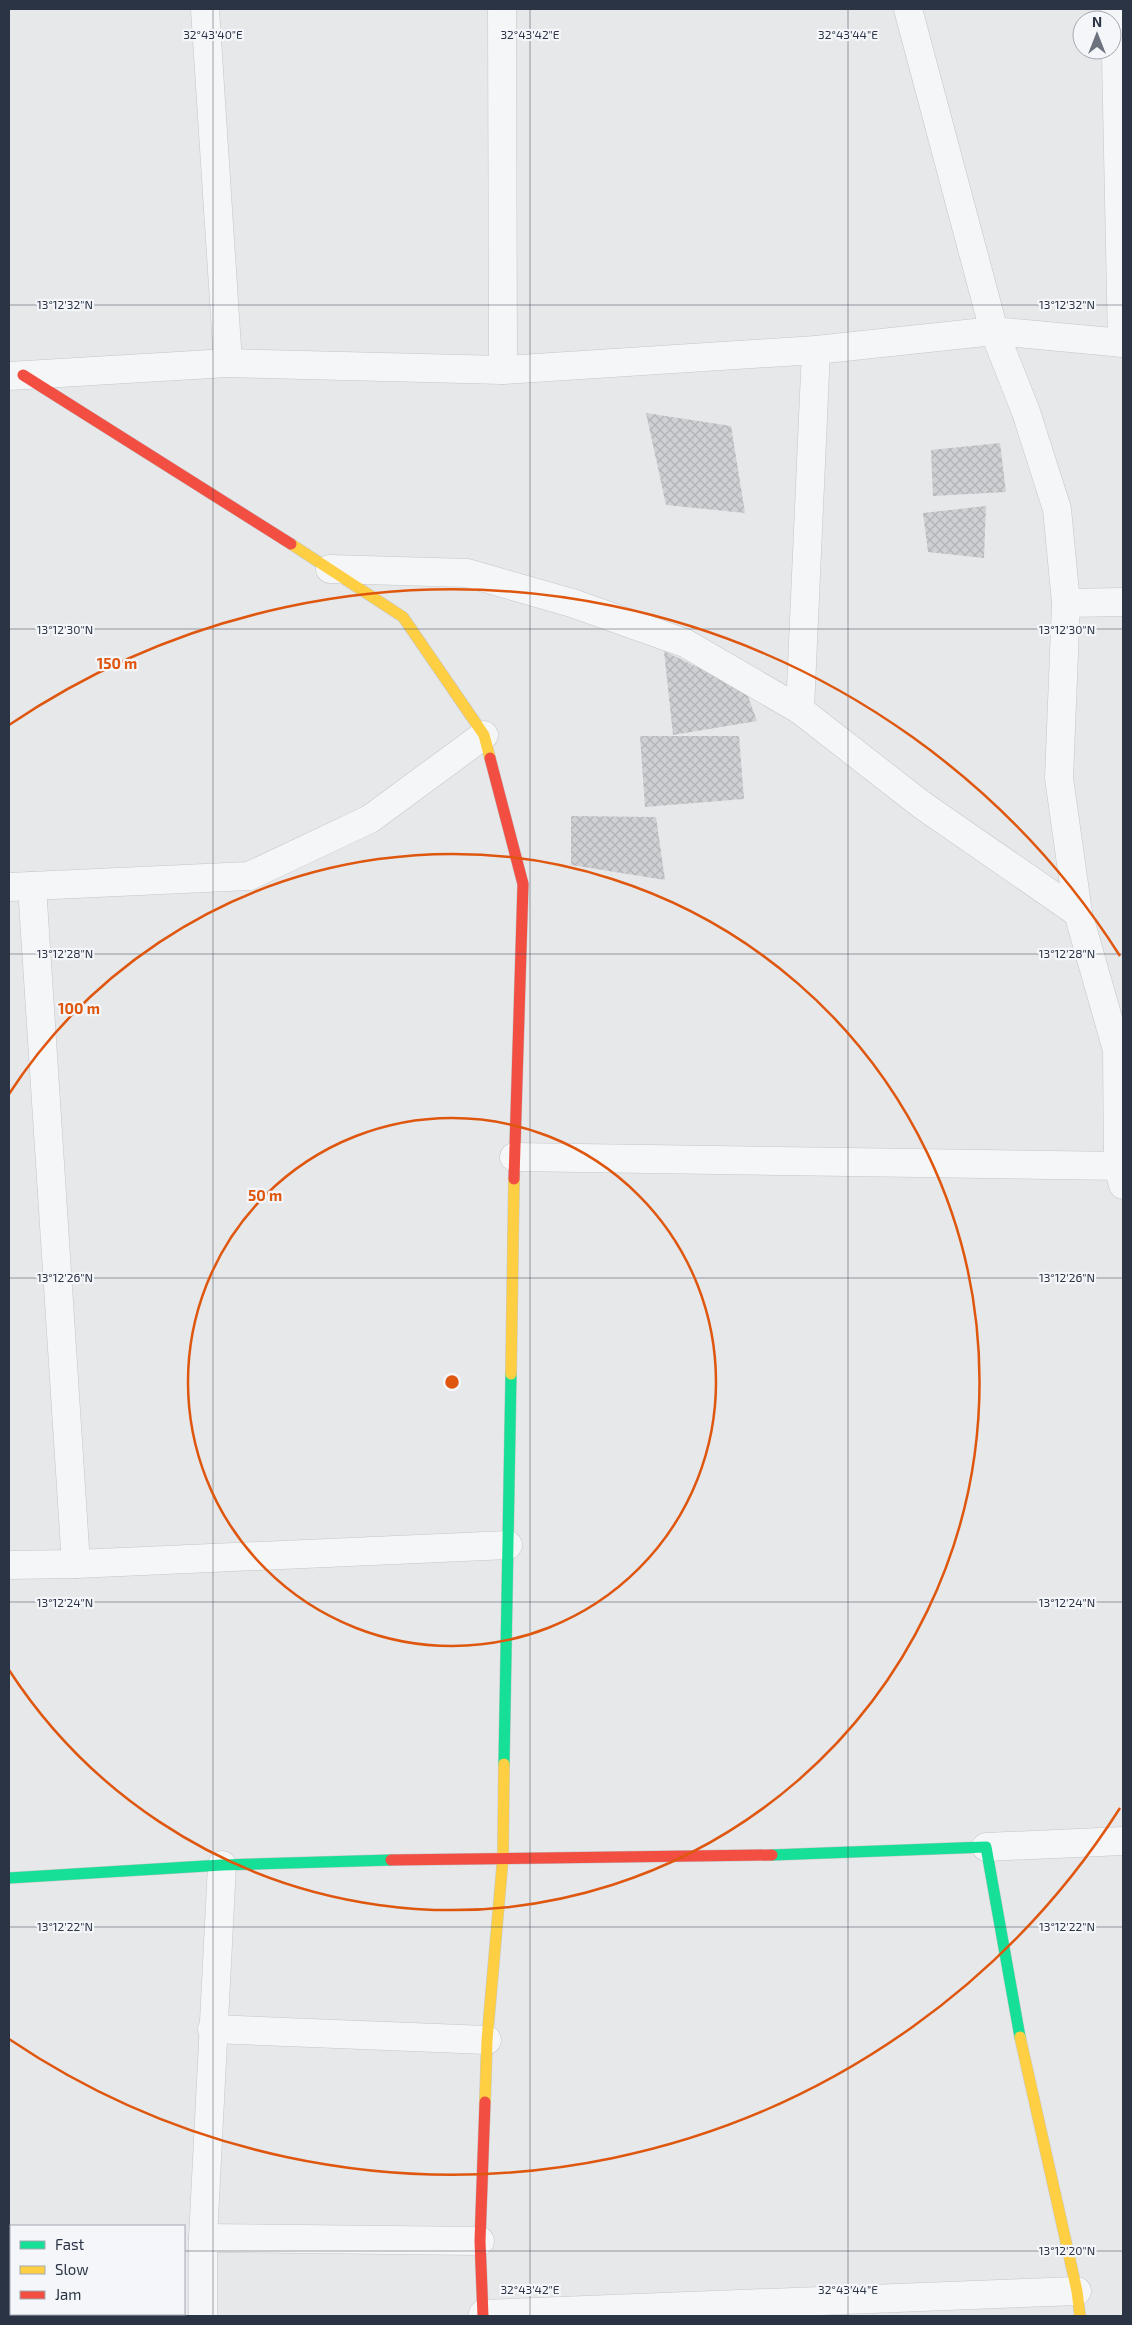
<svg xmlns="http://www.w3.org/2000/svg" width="1132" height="2325" font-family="'Exo 2',sans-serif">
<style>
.building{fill:url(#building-cross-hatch)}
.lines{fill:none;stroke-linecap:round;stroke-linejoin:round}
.street-casing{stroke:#c4c6c8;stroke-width:29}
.fast-casing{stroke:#c4c6c8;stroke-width:12}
.slow-casing{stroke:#c4c6c8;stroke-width:12}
.jam-casing{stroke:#c4c6c8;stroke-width:12}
.street{stroke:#f5f6f7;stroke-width:28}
.fast{stroke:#16e098;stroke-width:11}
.slow{stroke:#ffcf43;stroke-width:11}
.jam{stroke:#f24e42;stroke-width:11}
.ticks{fill:none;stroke:#2b3445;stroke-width:1;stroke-opacity:0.45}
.ring{fill:none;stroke:#df570f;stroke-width:2.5}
.ticks-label{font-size:12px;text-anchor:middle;fill:#2b3445;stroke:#f4f6f9;stroke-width:4.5;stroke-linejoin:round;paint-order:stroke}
.centre{fill:#df570f;stroke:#f4f6f9;stroke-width:2.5}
.ring-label{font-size:15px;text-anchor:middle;font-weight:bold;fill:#df570f;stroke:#f4f6f9;stroke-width:4.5;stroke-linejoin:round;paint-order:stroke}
</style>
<defs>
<pattern id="building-cross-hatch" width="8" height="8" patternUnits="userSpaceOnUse" patternTransform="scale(1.25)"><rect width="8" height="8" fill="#ced0d3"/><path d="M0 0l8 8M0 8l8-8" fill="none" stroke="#b1b3b6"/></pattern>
</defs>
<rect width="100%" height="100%" fill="#e6e8ea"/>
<g class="building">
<path d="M646,413l85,13 14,87 -79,-8z"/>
<path d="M1000,443l6,49 -73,4 -2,-46z"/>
<path d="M986,506l-2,52 -56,-6 -5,-39z"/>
<path d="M664,651l82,40 11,30 -84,14z"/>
<path d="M640,736h99l5,63 -99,8z"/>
<path d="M571,816l85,1 9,63 -94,-15z"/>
</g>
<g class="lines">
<defs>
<g id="street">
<path d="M205,9l23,354"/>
<path d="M502,9l1,361"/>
<path d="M908,9l86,322 32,81 31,97 9,94 -7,175 19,135 39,137 1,116 5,19"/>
<path d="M1115,9l7,334"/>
<path d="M9,376l219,-13 275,7 313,-20 178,-19 129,12"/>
<path d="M330,569l137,4 105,30 113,40 115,67 122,95 156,108"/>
<path d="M1066,603l57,-1"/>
<path d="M800,710l16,-360"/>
<path d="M32,886l44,678"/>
<path d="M9,887l240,-11 121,-57 114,-84"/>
<path d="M514,1157l609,9"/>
<path d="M9,1565l67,-1 432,-19"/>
<path d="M986,1847l137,-6"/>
<path d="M212,2029l275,11"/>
<path d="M203,2238l277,3"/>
<path d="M483,2314l594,-23"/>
<path d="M203,2316v-78l19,-373"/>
</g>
<g id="fast">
<path d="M504,1764l7,-390"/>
<path d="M772,1855l214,-8 34,190"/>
<path d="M9,1878l213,-13 169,-5"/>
</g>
<g id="slow">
<path d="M291,544l112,73 81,118 6,23"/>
<path d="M511,1374l3,-195"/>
<path d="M1020,2037l57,254 3,25"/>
<path d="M485,2102l2,-62 16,-183 1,-93"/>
</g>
<g id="jam">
<path d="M23,375l268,169"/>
<path d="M490,758l33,126 -9,295"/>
<path d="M391,1860l381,-5"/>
<path d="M483,2316l-3,-75 5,-139"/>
</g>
</defs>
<use href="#street" class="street-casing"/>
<use href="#fast" class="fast-casing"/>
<use href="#slow" class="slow-casing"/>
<use href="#jam" class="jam-casing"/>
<use href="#street" class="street"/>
<use href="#fast" class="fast"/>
<use href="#slow" class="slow"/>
<use href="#jam" class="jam"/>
</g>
<path class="ticks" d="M213,9v2307M530,9v2307M848,9v2307M9,305h1114M9,629h1114M9,954h1114M9,1278h1114M9,1602h1114M9,1927h1114M9,2251h2M184,2251h939"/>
<g class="ring">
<circle cx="452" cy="1382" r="264"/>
<path d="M9 1094A528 528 0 1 1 9 1670"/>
<path d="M1120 1808A792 792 0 0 1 9 2039M9 725A792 792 0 0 1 1120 956"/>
</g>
<g class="ticks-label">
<text x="213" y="39">32°43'40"E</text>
<text x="530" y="39">32°43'42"E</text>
<text x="848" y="39">32°43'44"E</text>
<text x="65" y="309">13°12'32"N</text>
<text x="1067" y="309">13°12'32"N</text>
<text x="65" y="634">13°12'30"N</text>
<text x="1067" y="634">13°12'30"N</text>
<text x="65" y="958">13°12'28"N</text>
<text x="1067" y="958">13°12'28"N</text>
<text x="65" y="1282">13°12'26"N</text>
<text x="1067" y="1282">13°12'26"N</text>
<text x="65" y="1607">13°12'24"N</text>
<text x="1067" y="1607">13°12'24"N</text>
<text x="65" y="1931">13°12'22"N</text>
<text x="1067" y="1931">13°12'22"N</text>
<text x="1067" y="2255">13°12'20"N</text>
<text x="530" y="2294">32°43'42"E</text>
<text x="848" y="2294">32°43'44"E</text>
</g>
<circle cx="452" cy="1382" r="8" class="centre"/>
<g class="ring-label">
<text x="117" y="669">150 m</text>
<text x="79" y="1014">100 m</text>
<text x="265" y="1201">50 m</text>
</g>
<rect width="1132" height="2325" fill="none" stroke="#2b3445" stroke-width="20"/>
<rect x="10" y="2225" width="175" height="90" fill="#f4f6f9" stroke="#a4a8b1"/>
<rect x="20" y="2241" width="25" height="8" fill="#16e098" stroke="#a4a8b1"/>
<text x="55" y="2250" font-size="15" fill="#2b3445">Fast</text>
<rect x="20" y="2266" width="25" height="8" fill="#ffcf43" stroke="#a4a8b1"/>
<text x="55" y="2275" font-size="15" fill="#2b3445">Slow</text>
<rect x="20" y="2291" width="25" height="8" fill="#f24e42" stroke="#a4a8b1"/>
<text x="55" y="2300" font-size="15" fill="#2b3445">Jam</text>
<g transform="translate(1097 35)"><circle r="24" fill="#f4f6f9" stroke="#a4a8b1"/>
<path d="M0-4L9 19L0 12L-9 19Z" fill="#6c737f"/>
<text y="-8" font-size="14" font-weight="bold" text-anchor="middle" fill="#2b3445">N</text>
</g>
</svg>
